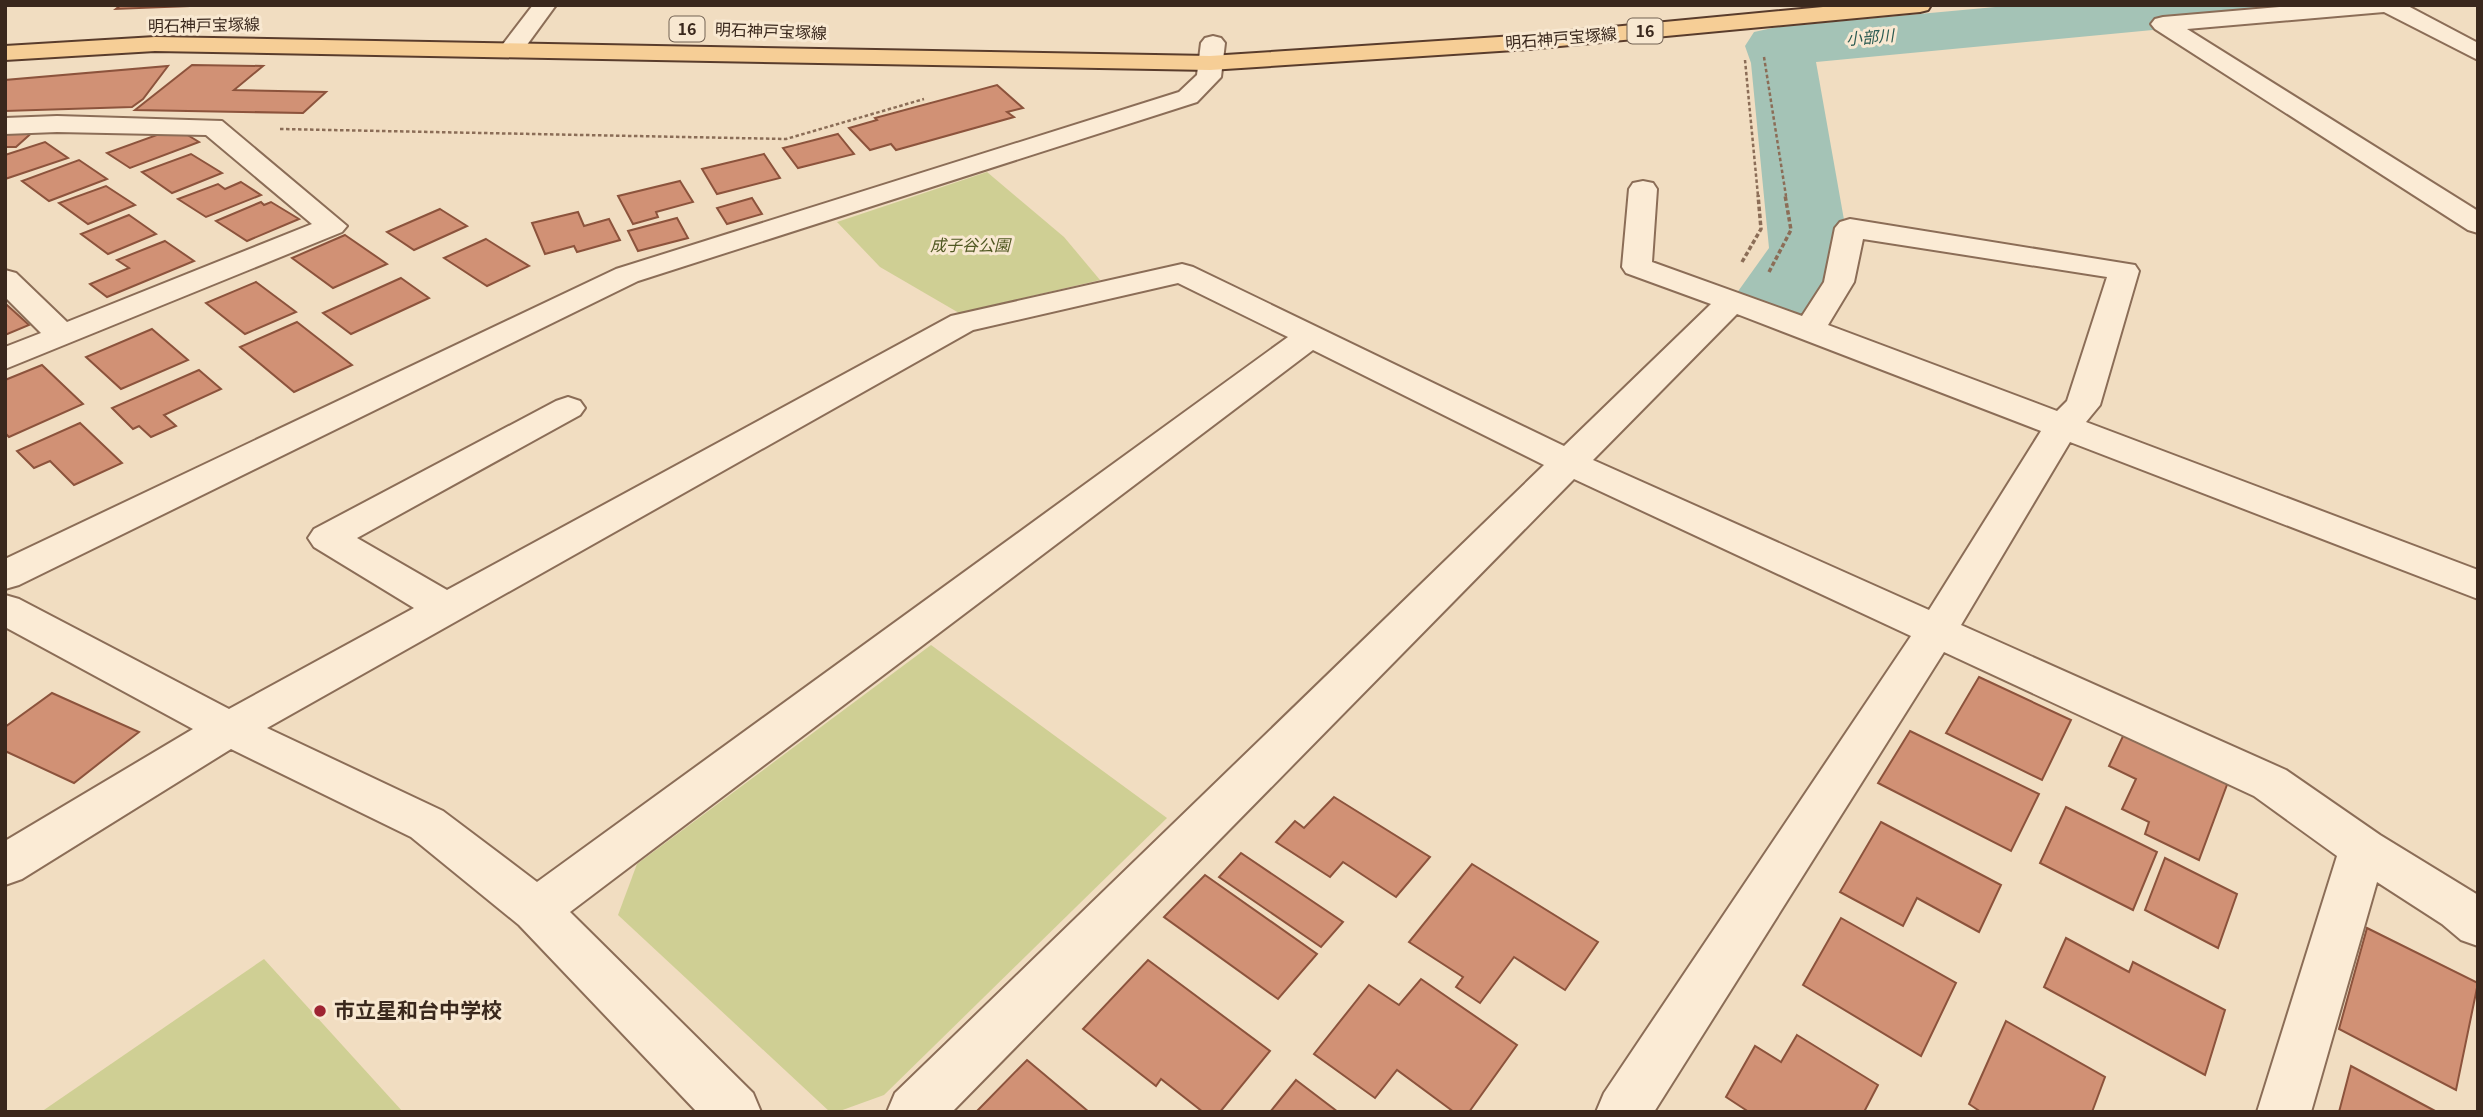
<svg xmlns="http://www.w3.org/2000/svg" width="2483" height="1117" font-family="Georgia,'Noto Sans JP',serif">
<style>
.green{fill:#cfcf94}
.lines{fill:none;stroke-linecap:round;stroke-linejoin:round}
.river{fill:#a4c3b6;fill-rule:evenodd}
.building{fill:#d19175;stroke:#8c533c;stroke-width:2}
.minor-casing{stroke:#8b6d57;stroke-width:4}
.major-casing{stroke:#593c2c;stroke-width:4}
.path-far1{stroke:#8b6d57;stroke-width:2.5;stroke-dasharray:3.5 2.5;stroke-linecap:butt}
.path{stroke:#8b6d57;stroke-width:3.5;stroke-dasharray:4.5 2.5;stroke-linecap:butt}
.minor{fill:#fbebd5;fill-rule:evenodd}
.major{fill:#f6ce96;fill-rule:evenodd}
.poi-dot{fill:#9e2432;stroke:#f8e8d1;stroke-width:2.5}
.labels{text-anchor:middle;stroke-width:6;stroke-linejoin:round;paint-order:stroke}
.far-street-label{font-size:16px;fill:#3a281d;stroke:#f8e8d1}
.shield{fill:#f8e8d1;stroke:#736253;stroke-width:2}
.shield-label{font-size:16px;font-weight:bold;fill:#3a281d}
.far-water-label{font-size:16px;font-style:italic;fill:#2b5b52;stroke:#f8e8d1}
.far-park-label{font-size:16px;font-style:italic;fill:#505822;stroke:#f8e8d1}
.near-poi-label{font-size:21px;font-weight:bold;fill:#3a281d;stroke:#f8e8d1;text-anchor:start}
</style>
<rect width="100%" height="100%" fill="#f1ddc1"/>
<g class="green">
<path d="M987,172l77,65 36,43 -141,33 -79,-46 -43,-45z"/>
<path d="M931,645l236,173 -283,277 -47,17h-7l-212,-197 19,-51z"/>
<path d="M264,959l139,153h-362z"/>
</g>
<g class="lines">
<path class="river" d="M2017,5h239l-8,13 -22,5 -410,39 33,186 -44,67 -29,7 -29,-7 -13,-18 35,-49 -18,-185 -6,-17 9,-14 23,-5z"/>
</g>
<g class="building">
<path d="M121,5h95l-100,4z"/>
<path d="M192,65l71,1 -29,24 92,2 -23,21 -168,-3z"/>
<path d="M168,66l-25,33 -11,8 -127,4v-31z"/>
<path d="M997,85l26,23 -16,4 7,5 -118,33 -5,-6 -21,6 -21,-22 28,-8 -2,-2z"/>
<path d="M176,128l23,14 -69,26 -23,-15z"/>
<path d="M36,129l-20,18h-11v-17z"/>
<path d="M838,134l16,20 -56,14 -15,-20z"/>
<path d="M45,142l23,16 -63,21v-24z"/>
<path d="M191,154l31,19 -50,20 -30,-21z"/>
<path d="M764,154l16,24 -63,16 -15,-25z"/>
<path d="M79,160l28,19 -58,22 -27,-20z"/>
<path d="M680,181l13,21 -37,10 2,5 -25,7 -15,-28z"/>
<path d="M241,182l20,13 -55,22 -28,-18 40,-15 7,5z"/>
<path d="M106,186l29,19 -47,19 -29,-21z"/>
<path d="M752,198l10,16 -35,10 -10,-16z"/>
<path d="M261,202l3,3 7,-3 28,17 -52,22 -31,-20z"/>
<path d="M440,209l27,17 -53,24 -27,-18z"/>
<path d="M578,212l6,14 25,-7 11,21 -43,12 -3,-6 -29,8 -13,-31z"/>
<path d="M129,215l27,19 -48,20 -27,-20z"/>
<path d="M677,218l11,20 -50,13 -10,-20z"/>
<path d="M345,235l42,29 -54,24 -41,-30z"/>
<path d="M486,239l43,27 -42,20 -43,-28z"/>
<path d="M165,241l29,20 -87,36 -17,-13 39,-16 -12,-8z"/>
<path d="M401,278l28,20 -78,36 -28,-21z"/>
<path d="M256,282l40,30 -51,22 -39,-31z"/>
<path d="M7,305l22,20 -24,10v-29z"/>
<path d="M297,322l55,43 -58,27 -54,-45z"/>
<path d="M152,329l36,31 -67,29 -35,-32z"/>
<path d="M42,365l41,39 -74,33 -4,-4v-53z"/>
<path d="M199,370l22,19 -57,26 12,11 -25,11 -12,-11 -6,3 -21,-21z"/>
<path d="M80,423l42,40 -48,22 -24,-24 -16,7 -17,-17z"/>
<path d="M1979,677l92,43 -29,60 -96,-47z"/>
<path d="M52,693l87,39 -65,51 -69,-32v-24z"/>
<path d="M1910,731l129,63 -28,57 -133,-68z"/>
<path d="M2124,734l104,48 -29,78 -54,-26 4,-12 -27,-13 14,-30 -27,-13z"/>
<path d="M1334,797l96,60 -34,40 -53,-35 -13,15 -54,-35 19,-21 9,7z"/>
<path d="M2066,807l91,45 -24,58 -93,-47z"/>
<path d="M1881,822l120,63 -22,47 -62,-34 -14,28 -63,-34z"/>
<path d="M1241,853l102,69 -22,25 -102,-70z"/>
<path d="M2165,858l72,36 -19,54 -73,-38z"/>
<path d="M1472,864l126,78 -33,48 -51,-33 -34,46 -24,-16 7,-10 -54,-35z"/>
<path d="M1205,875l112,79 -39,45 -114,-82z"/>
<path d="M1841,918l115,65 -35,73 -118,-71z"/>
<path d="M2367,928l111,55 -22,107 -117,-61z"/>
<path d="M2066,938l63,34 4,-10 92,48 -20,65 -161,-88z"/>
<path d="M1148,960l122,91 -50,61h-17l-42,-33 -5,7 -73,-57z"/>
<path d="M1421,979l96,66 -48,67h-15l-57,-42 -22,28 -61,-44 55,-69 30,20z"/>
<path d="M2006,1021l99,56 -13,35h-111l-12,-8z"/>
<path d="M1797,1035l81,50 -14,27h-115l-23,-15 29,-51 26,16z"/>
<path d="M1027,1060l62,52h-113z"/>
<path d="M2351,1066l86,46h-98z"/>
<path d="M1296,1080l42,32h-68z"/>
</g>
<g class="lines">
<defs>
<g id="minor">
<path d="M533,5h23l-35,48 -9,2 -9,-2 -3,-5z"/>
<path d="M2302,5h104l72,38v17l-94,-48 -197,17 291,182v22l-10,-3 -313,-201 -4,-5 4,-5 8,-2z"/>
<path d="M1213,36l8,2 4,5 -4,34 -24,25 -559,179 -619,304 -14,4v-30l611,-290 563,-177 18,-17 4,-32 4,-5z"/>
<path d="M57,116l165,5 125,105 -5,6 -337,137v-22l36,-14 -36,-36v-27l11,3 51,49 245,-98 -106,-89 -149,-3 -52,2v-16z"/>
<path d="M1643,181l10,2 4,6 -5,73 150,54 22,-34 11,-54 5,-6 10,-3 285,46 4,6 -39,134 -14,17 392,148v29l-408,-157 -109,183 325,145 94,65 98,60v51l-17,-6 -19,-16 -65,-42 -66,230h-54l80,-256 -83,-60 -310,-144 -290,460h-58l8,-19 307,-457 -337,-157 -622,633h-65l8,-19 649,-628 -231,-115 -743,562 183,181 8,19h-64l-178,-187 -108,-88 -180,-88 -209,130 -17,6v-44l188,-112 -188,-102v-32l14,4 210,110 185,-101 -100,-61 -6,-9 6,-9 242,-128 12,-4 12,4 5,7 -5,7 -223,123 90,52 504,-274 231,-52 11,3 371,179 147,-142 -85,-31 -4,-6 7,-78 4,-6zM1863,239l244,38 -40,124 -10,10 -229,-86 26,-43zM1178,283l110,54 -751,545 -94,-71 -176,-83 706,-398zM1737,314l304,117 -112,179 -336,-150z"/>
</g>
<path id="major" d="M1844,5h87l-3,5 -8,2 -392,37 -318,21 -1055,-19 -150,9v-14l150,-9 1055,19 318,-21z"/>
</defs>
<use href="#minor" class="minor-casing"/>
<use href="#major" class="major-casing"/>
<g class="path-far1">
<path d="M1764,57l22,139"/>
<path d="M1745,60l13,136"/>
<path d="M280,129l506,10 138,-40"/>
</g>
<g class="path">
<path d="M1742,262l19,-33 -3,-34"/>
<path d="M1769,272l22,-42 -6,-35"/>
</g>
<use href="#minor" class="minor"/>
<use href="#major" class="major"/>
</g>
<circle class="poi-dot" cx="320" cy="1011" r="7"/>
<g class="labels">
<g class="far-street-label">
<text transform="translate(204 25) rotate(-1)" y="6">明石神戸宝塚線</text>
<text transform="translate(771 31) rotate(2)" y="6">明石神戸宝塚線</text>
<text transform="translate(1561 38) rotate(-5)" y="6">明石神戸宝塚線</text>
</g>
<g class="shield">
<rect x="669.5" y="16.5" width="35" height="25" rx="5"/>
<rect x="1627.5" y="18.5" width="35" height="25" rx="5"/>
</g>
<g class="shield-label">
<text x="687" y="35">16</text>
<text x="1645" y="37">16</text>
</g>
<g class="far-water-label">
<text transform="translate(1870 37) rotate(-5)" y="6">小部川</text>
</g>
<g class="far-park-label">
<text x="970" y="251">成子谷公園</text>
</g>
<g class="near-poi-label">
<text x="334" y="1018">市立星和台中学校</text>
</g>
</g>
<rect width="2483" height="1117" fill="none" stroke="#3a281d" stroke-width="14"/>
</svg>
